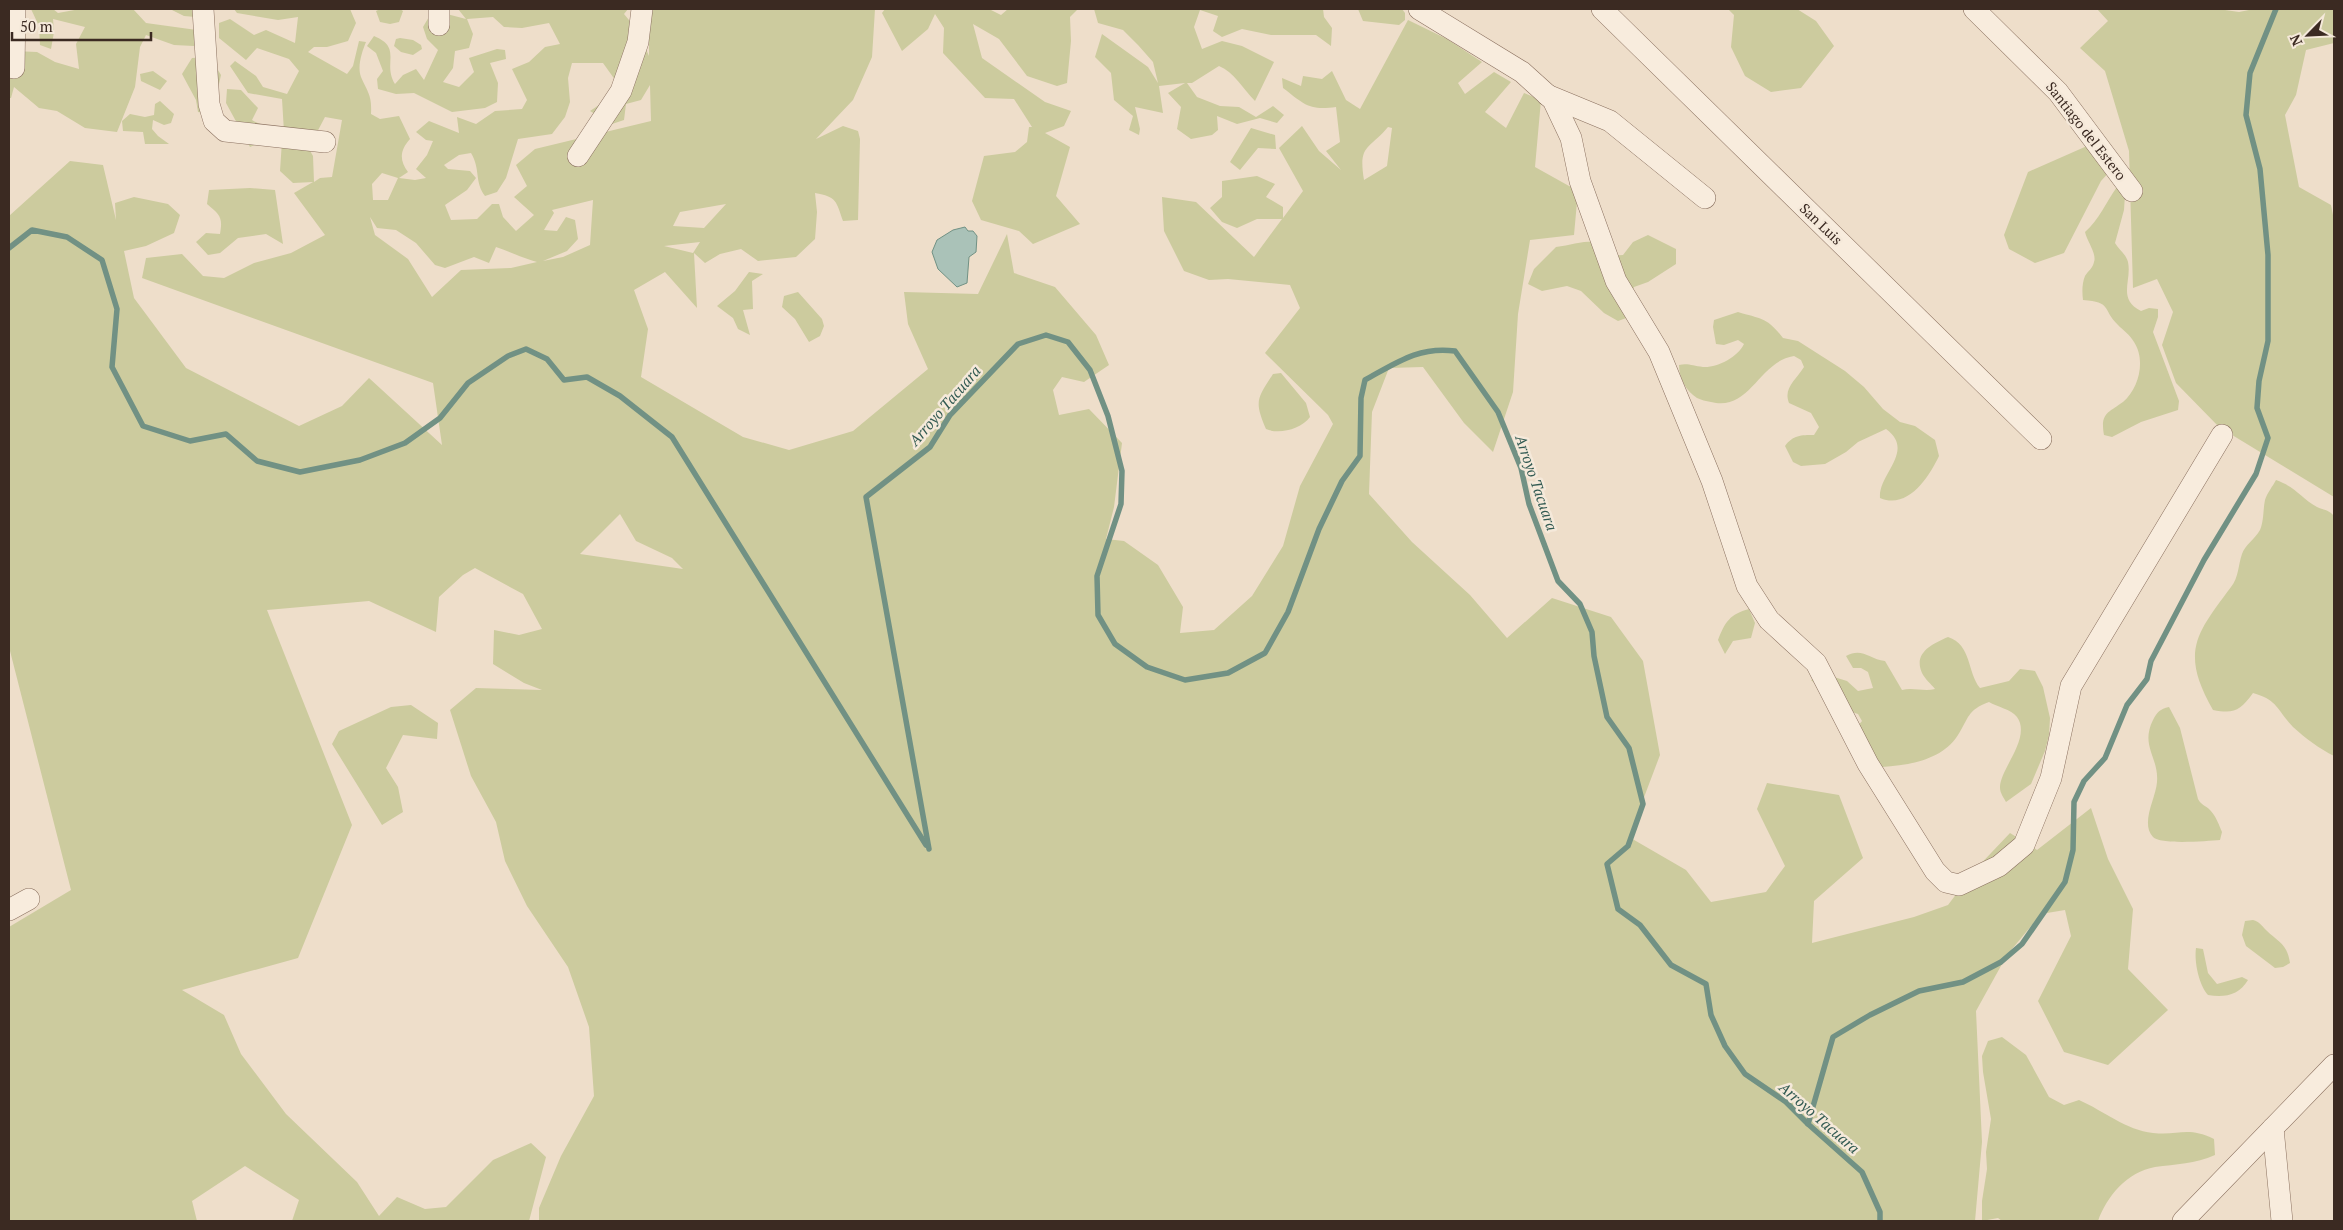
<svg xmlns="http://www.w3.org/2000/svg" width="2343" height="1230" font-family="'PT Serif',serif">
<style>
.green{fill:#cccb9e;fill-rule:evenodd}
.water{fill:#aac2b8;stroke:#719184}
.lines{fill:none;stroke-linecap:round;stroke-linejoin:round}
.stream{stroke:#719184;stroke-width:5.5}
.minor-casing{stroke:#8a705f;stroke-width:22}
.minor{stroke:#f8ecdd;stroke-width:21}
.labels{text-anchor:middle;stroke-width:5;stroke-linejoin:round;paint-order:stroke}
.street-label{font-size:14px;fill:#3b2a22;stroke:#f5e9da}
.water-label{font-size:15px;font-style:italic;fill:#325a52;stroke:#f5e9da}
</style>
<rect width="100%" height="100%" fill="#eedeca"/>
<g class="green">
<path d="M31,9h22l5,4 22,-4h53l13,14 58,8 -10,15 -20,-1 -28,-10 -6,12 -5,40 -18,45 -32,-4 -28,-17 -18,-3 -25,-21 -3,11h-2v-40l5,-7 23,1 18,10 24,7 -3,-25 9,-17 -32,-8 1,13 -3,17 -11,-4 -1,-19z"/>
<path d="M170,9h35l2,9 -23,-2z"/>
<path d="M234,9h116l6,14 -8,18 -21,6h-13l-6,5 39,22 6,-8 6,-25 7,1c-4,10 -9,24 -5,35 7,16 11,18 10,37l9,5 19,-3 11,23c-10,11 -11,21 -2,33l-9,6 16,2 11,-2 -10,-9 11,-14 6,-14 -7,-1 -10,-8 13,-11 30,12 -2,-16 19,7 19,-13 27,-2 5,-9 -15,-31 17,-7 16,-15 15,-3 -11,-21 -27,5 -18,-1 -11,-10 -26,2 6,15 -4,14 -14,3 -2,17 -10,14 16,5 15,-15 -5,-14 28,-9 8,1 1,9 -16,4 8,20 -1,19 -12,6 -33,4 -38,-19 -18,1 -18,-5 -1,-10 6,-8 -7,-18 -9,-7 7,-10c29,12 8,27 21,48l8,-9 13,-6 8,11 14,-30 -11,-11 -4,-12 7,-12 13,-2 23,6 -8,-10h170l-4,5 14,17 11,25v-44l4,-3h222l-3,48 -19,43 -37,39 27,-13 15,5 2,8 -2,81 -15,1c-7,-20 -6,-24 -28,-28l2,19 -2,27 -19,18 -38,4 -17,-12 -21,5 -15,9 -11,-10 3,55 -32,-36 -31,18 14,39 -7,48 102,60 46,13 64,-19 75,-62 -20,-45 -4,-32 74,2 29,-60 7,39 41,14 41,48 13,30 -25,17 -22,-5 -9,13 6,25 30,-6 33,34 -8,64 -8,32 18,2 34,24 25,42 -3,26 34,-3 38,-34 31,-50 17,-60 33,-62 -5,-9 -63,-62 35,-45 -10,-23 -62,-6 -19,1 -25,-9 -20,-40 -2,-34 34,5 58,55 28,-38h-25l-20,9 -15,-6 -12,-14 12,-11v-16l35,-5 18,8 -9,13 17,10v11l20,-27 -24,-43 23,-22 17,25 22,19 -15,-19 14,-9 -4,-35c-27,4 -32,-3 -53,-19l-1,-10 19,8 2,-10 19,3 10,-8 14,29 14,9 48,-89 39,19 35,23 -24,21 7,11 29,-22 17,10 -26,30 21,16 18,-35 17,7 -6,67 43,24 -4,44 -44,5 -12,74 -5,78 -20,60 -29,-29 -41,-56 -34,1 -17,44 -3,82 43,48 58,53 37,43 45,-40 59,19 32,44 17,94 -31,82 57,33 25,32 55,-10 19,-26 -28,-57 10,-26 72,12 24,63 -49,43 -2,42 102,-26 34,-12 25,-33 37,-39 27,17 54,-42 17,51 25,50 -5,60 40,41 -60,55 -44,-13 -26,-51 33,-65 -6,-26 -24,4 -34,41 -31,56 6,131 -7,79h-1436v-13l22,-52 33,-60 -5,-69 -21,-60 -41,-61 -22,-45 -9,-39 -25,-46 -21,-66 26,-22 66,2 -18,-7 -31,-19 1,-34 25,5 23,-6 -19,-35 -48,-26 -12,7 -24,22 -3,35 -67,-31 -102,9 85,215 -54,133 -116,32 42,25 17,39 45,60 71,68 22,34 18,-19 28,12 21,-2 47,-47 38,-17 15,14 -17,64h-237l7,-21 -54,-34 -53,35 5,20h-188v-294l62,-37 -62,-243v-431l61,-55 33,4 13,55 -1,-17 19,-6 34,7 12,11 -6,18 -28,13 -22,5 10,47 52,70 113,58 43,-20 27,-28 73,67 -9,-62 -291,-105 4,-20 36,-4 21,22 21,2 30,-15 37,-10 34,-18 -31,-42 19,-11 -20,1 -13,-12 2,-30 -7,-5 -25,11 -24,-44 1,-14 14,1 17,18 -6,12c11,7 20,4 32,12l-2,-33 -34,-6 -18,-27 5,-5 21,15 7,11 24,7 12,-23 -10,-12 -32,-11 -11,12 -27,-22v-15l11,-4 24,16 12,-5 29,13 3,-26 -20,3 -41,-7zM572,63h31l15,21 -13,17 -15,10 22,13 12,-4 2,-16 15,-4 9,-15 1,36 -116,28 -19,16 11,21 -13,11 20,18 -18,16 -13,-14 -4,-13h-7l-15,15 -26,1 -6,-15 22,-15 9,-12 -6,-7 -22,-2 -4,-4 15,-10 12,-2c10,17 3,28 14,43l12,-4 9,-14 12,-39 34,-5 13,-17 5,-15 -2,-24zM325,117l17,3 -10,57 -12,1 -6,4 -1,-26 -8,-14 10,-6zM1388,127l4,1 -5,38 -23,14c-6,-36 5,-30 24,-53zM382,173l16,5 -10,22h-15l-1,-16zM593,200l-3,45 -27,12 -20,4 24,-10 11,-12 -3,-19 -9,-3 -9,14 -13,-1 10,-17 -2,-3zM726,204l-22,24 -31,-2 7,-14zM370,217l7,11 19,2 20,13 19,22 10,3 29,-11 15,6 7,-16c14,5 27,11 41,15l-26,6 -50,2 -29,27 -24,-38 -33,-24zM700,242l-7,11 -29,-7zM620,514l16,27 36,17 11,11 -103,-15z"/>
<path d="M380,9h20l3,2 -4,11 -9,2 -10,-2 -4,-11z"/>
<path d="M885,9h104l12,6 7,-6h70l-8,8 1,24 -4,42 -10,3 -30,-10 -28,-37 -26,-15 9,34 63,44 26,9 -7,15 -19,7 25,14 -14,49 24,28 -47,20 -14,-13 -38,-11 -9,-19 12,-45 31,-4 12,-10 2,-15h3l-18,-28 -29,-1 -42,-45 1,-25 -9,-14 -7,15 -26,22 -20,-38z"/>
<path d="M1094,9h229l1,8 8,11 -1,18 -15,-11h-45l-29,-6 -20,8 -9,-6 5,-15 -18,-6 -6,17 8,22 20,-8 20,5 32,16 -19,39c-12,-12 -21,-29 -36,-35l-27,17h-5l10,14 23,9 19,1 17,10 17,-11 11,9 -7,8 -17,-5 -23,6 -20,-8 1,14 -6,5 -21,4 -14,-10 4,-22 -13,-14 17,-10 -26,3 4,27 -28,-6 5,22 -1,6 -10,-5 4,-14 -19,-16 -3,-27 -16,-16 7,-23 46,33 10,16 -5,-21 -15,-17 -15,-15 -25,-7z"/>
<path d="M1358,9h44l3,4v7l-6,5 -36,-4z"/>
<path d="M1728,9h69l19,12 18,25 -33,42 -30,4 -26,-16 -14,-29 3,-32z"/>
<path d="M2097,9h121l21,3 15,-3h80v34l-28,7 -10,45 -11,20 14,72 32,18 3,15v277l-115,-70 -43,-44 -14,-38 11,-33 -16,-33 -24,9 -4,-137 -24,-80 -25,-23 28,-27z"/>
<path d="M400,38l13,2 8,5 1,4 -9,6 -12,-3 -7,-6 2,-7z"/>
<path d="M210,57l11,18 -9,40 -14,-3 -2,-12 -14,-26 10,-16z"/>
<path d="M153,71l14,10 -7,9 -19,-9 -1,-7z"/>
<path d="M160,101l14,13 -3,9 -7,2 -11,-5 -1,9 6,7 11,8h-24l-2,-12 -20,-1 -1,-10 8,-7 15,3 9,-2 1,-11z"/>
<path d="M1251,128l24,7 1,14 -18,-1 -18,22 -10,-8z"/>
<path d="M2087,146l34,13 -20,22 -37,72 -29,10 -26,-14 -5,-14 24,-63z"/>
<path d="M2117,187l8,8 -1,15 -9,33c4,7 11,11 13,19 4,19 -11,37 13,49l8,-3 9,1v8l-5,15 26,69 -1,9 -37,12 -29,15 -8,-2c-4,-22 4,-22 19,-33 16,-13 23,-42 11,-60 -4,-7 -11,-12 -16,-17 -16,-16 -6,-23 -35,-25 -1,-8 -1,-17 2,-24 3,-5 8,-8 9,-14 3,-8 -7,-21 -9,-30 14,-12 21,-30 32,-45z"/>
<path d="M250,188l25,2 8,54 -17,-10 -28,4 -18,15 -12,2 -12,-13 10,-9 14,1c3,-17 0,-19 -13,-30l2,-14z"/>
<path d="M1648,235l28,14v15l-28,18 -14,5 -7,14 5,15 -14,5 -14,-8 -23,-22 -14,-5 -25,5 -14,-7 6,-15 22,-22c16,-2 29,-7 45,-5l7,14 15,-1 10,-13z"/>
<path d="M749,272l14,2 -11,7 1,28 -10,1 7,25 -12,-6 -5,-11 -16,-12 18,-15z"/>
<path d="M798,292l24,27 2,7 -4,10 -11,6 -14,-23 -13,-12 2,-11z"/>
<path d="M1738,312c23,7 29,5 45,26l15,3 47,30 19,16 19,22 17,13 15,4 20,14 4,16c-10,21 -31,54 -59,42 -2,-24 36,-47 6,-69l-28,13 -12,10 -21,12 -24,2 -8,-4 -8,-16c8,-11 16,-11 29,-11l5,-8 -8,-14 -22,-10c-6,-15 7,-23 15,-36l-3,-7 -7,-4c-35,5 -44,56 -83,46 -5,-1 -10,-2 -14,-4 -11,-7 -18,-20 -18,-33 9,-2 14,1 24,2 14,1 35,-10 41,-23l-6,-4 -14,5 -8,-1 -3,-17 1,-7z"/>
<path d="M1281,373l25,30 4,14c-9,12 -31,18 -44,12 -12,-28 -9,-30 7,-55z"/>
<path d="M2276,480c20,7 25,18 41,27 7,3 12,3 17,9v240c-14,-7 -29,-18 -41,-29 -16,-17 -15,-27 -40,-34 -13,18 -19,21 -40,17 -33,-58 -17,-76 18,-123 8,-10 7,-22 11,-33 3,-9 13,-15 18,-24 4,-9 3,-21 5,-30 2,-7 8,-14 11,-20z"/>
<path d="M1749,609l6,14 -4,15 -18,3 -8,13 -7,-14c7,-18 12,-26 31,-31z"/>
<path d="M1948,637c24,8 19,35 32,51l29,-7 11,-12 15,2 8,16 7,31 -1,17 -4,16 -14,33 -25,18c-2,-4 -6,-9 -6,-14 -1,-18 32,-50 17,-71 -6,-8 -20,-10 -28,-15 -22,8 -20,16 -31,33 -16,25 -48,30 -76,32l-30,-34 10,-12 -4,-7 -15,-5 -32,-29 13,-6 23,7 11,10 15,-3 -5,-16 -7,-4h-8l-7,-12c16,-9 23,3 39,5l17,29c11,-3 22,2 33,-1 -4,-5 -10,-10 -13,-16 -9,-20 10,-29 26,-36z"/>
<path d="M411,705l27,18 -1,16 -34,-4 -17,33 12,19 5,25 -21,13 -50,-81 7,-13 52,-24z"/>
<path d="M2169,707l11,21 18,71c3,6 7,6 12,11 6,6 9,15 12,22l-2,8c-13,1 -60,5 -67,-3 -13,-14 3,-39 4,-55 2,-25 -17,-36 -4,-62 4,-8 7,-11 16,-13z"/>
<path d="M2253,920c7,2 8,5 13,10 12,12 21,13 24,33l-7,4 -8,1 -29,-22 -4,-11 3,-14z"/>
<path d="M2196,948l7,1 5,24 9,11 25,-7 6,3c-9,15 -23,18 -40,15 -9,-10 -14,-33 -12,-47z"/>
<path d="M2002,1037l24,18 23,42 15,8 15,-5c25,11 47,30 74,33 26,3 34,-7 61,6l1,16c-20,9 -39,9 -60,12 -28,5 -48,29 -57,54h-96l-4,-3 -16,3v-20l5,-32 -1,-17 5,-33 -8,-47 -1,-16 6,-15z"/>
</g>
<path class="water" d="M965,227l3,4h5l4,5 -1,16 -7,5 -2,26 -10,4 -19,-18 -6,-17 5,-12 16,-10z"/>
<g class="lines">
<g class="stream">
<path d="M9,248l23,-18 35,7 35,23 15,49 -5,58 31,59 47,15 36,-7 31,27 43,11 60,-12 45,-17 35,-25 28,-35 40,-27 18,-7 21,10 17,21 23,-3 33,19 52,41 254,408"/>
<path d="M929,849l-63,-352 64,-50 20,-32 68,-71 28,-9 22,7 22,28 18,46 14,55 -1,33 -24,72 1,39 17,29 32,23 38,13 43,-7 37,-20 23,-41 31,-83 23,-48 18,-25 1,-58 4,-18c31,-17 54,-34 90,-29l43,61 23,56 8,36 29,77 22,23 12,28 2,24 13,61 22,31 14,56 -15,42 -21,18 11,45 22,16 31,40 35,19 5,31 14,31 20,28 41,28 22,22 54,48 18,40v9"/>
<path d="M1808,1124l25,-87 37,-22 49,-24 44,-9 38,-20 21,-18 43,-62 8,-32 1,-48 10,-21 21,-23 22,-53 20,-26 4,-18 53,-101 52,-86 12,-36 -11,-30 2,-27 9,-40v-86l-8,-86 -14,-54 4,-42 26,-64"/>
</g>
<defs>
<g id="minor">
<path d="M203,9l6,95 5,17 11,10 100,11"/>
<path d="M1419,9l103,63 31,28 18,38 9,43 36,100 43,71 53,129 35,105 22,34 47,43 52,101 67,107 11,11 13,3 40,-19 25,-21 27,-67 20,-92 151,-251"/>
<path d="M1602,9l439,430"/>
<path d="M1974,9l84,83 74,99"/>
<path d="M439,25v-16"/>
<path d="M14,68l1,-59"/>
<path d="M1547,95l63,26 95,77"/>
<path d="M578,156l43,-65 17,-49 4,-33"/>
<path d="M9,910l20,-11"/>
<path d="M2273,1128l9,93"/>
<path d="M2183,1221l151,-156"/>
</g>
</defs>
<use href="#minor" class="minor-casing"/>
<use href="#minor" class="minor"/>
</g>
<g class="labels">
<g class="street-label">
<text transform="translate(2086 131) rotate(52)" y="5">Santiago del Estero</text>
<text transform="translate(1821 224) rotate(44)" y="5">San Luis</text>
</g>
<g class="water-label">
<text transform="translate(945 406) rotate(-49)" y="5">Arroyo Tacuara</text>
<text transform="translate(1536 483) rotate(71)" y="5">Arroyo Tacuara</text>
<text transform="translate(1819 1118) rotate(41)" y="5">Arroyo Tacuara</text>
</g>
</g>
<rect width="2343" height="1230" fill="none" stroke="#3b2a22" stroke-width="20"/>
<g transform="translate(2308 35) rotate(246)" stroke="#f5e9da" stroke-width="4" paint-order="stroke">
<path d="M0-4L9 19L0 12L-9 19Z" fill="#3b2a22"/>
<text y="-8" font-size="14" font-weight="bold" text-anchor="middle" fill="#3b2a22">N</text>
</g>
<path d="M12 32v8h139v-8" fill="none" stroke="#3b2a22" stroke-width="2.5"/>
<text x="20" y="32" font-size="15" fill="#3b2a22" stroke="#f5e9da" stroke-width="4" paint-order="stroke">50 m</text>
</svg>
